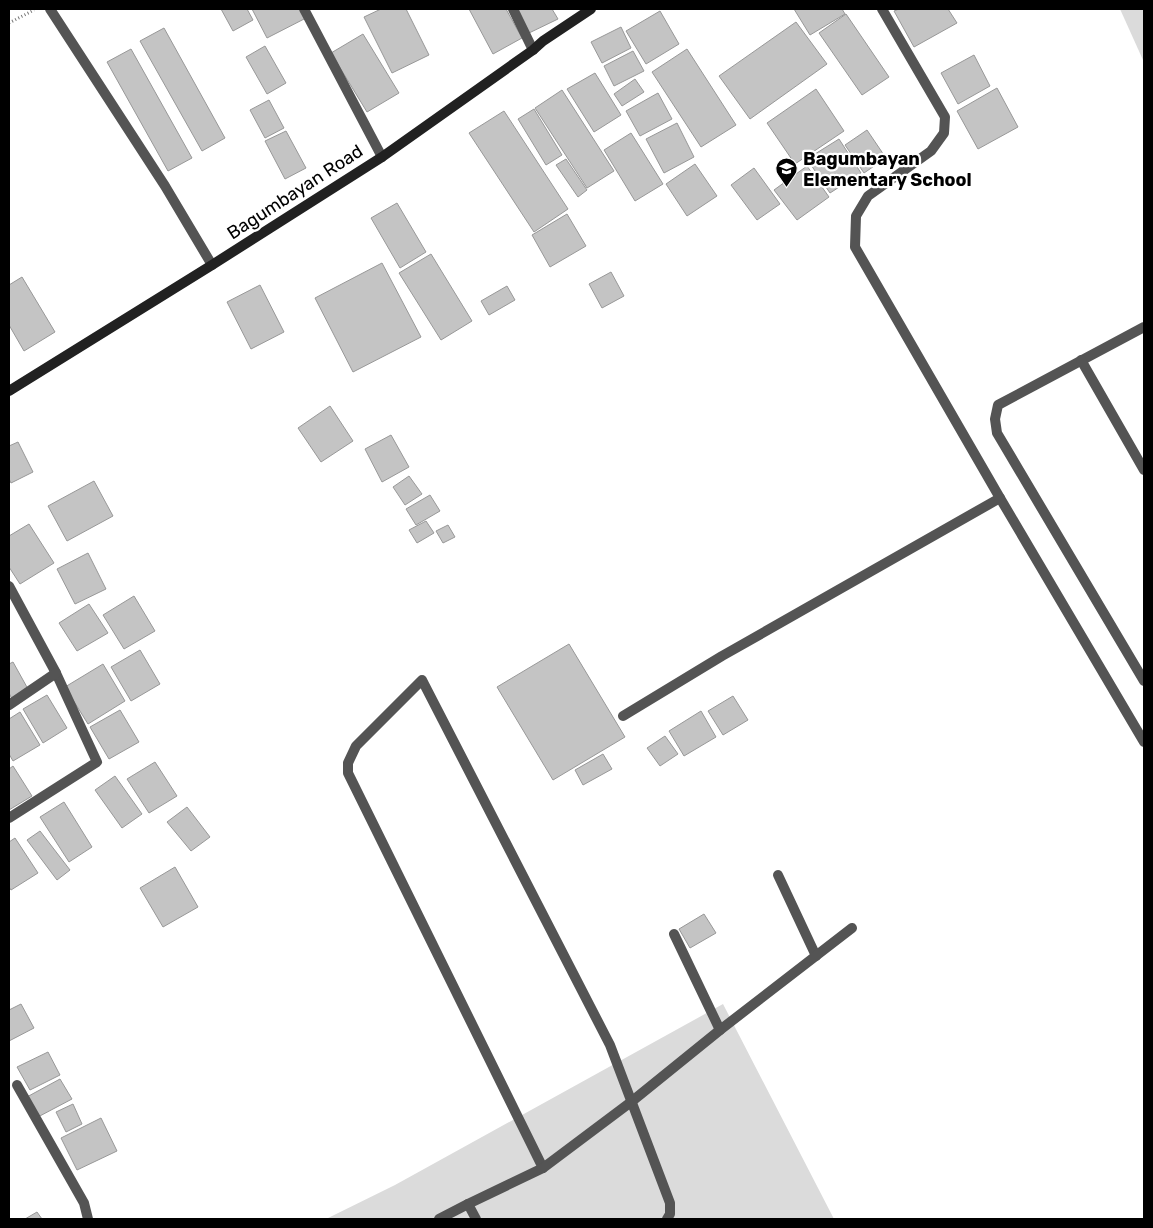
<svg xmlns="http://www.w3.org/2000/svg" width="1153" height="1228" font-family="Rubik,sans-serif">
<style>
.green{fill:#dbdbdb}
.building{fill:#c4c4c4;stroke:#989898}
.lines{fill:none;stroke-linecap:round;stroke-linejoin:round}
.path{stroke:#767676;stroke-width:3;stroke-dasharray:1 2.5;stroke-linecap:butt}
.lane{stroke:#545454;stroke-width:10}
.street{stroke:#545454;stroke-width:10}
.secondary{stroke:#212121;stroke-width:10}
.labels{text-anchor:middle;stroke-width:4.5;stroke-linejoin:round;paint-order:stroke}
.poi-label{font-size:18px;font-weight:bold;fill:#000;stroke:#fff;text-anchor:start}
.street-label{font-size:18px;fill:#000;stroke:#fff}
</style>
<rect width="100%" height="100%" fill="#fff"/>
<g class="green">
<path d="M1120,9h24v53l-1,-2z"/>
<path d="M723,1004l111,215h-508l69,-34z"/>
</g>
<g class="building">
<path d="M221,9h26l6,11 -20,11z"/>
<path d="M252,9h52l4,8 -41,21z"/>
<path d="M381,9h25l23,46 -37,18 -28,-56z"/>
<path d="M469,9h37l16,29 -29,16z"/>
<path d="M517,9h35l6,10 -29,14z"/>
<path d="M794,9h48l3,5 -35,21z"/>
<path d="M899,9h49l9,14 -43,24 -20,-36z"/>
<path d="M660,11l19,33 -33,20 -20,-33z"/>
<path d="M846,14l43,63 -27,18 -43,-62z"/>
<path d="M796,22l31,42 -77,55 -31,-43z"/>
<path d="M621,27l10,21 -29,15 -11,-21z"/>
<path d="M164,28l61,110 -23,13 -62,-110z"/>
<path d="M363,34l36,59 -32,19 -36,-59z"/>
<path d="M265,46l21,37 -19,11 -21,-37z"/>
<path d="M131,49l61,109 -24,13 -61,-109z"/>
<path d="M687,49l49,76 -35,22 -49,-75z"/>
<path d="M633,51l11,20 -30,15 -10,-20z"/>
<path d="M974,55l16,31 -32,18 -17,-31z"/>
<path d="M595,73l26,42 -27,17 -27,-43z"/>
<path d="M635,79l9,13 -22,14 -8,-12z"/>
<path d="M997,88l21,39 -40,22 -21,-38z"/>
<path d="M816,89l28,42 -49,33 -28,-41z"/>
<path d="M562,90l52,81 -27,17 -52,-80z"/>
<path d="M658,93l14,26 -32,17 -14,-25z"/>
<path d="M269,100l15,28 -19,10 -15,-28z"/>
<path d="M534,109l28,46 -16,10 -28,-46z"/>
<path d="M504,111l64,98 -34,23 -65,-99z"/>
<path d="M677,123l17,34 -30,16 -18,-34z"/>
<path d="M867,130l19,28 -22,15 -19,-28z"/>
<path d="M286,131l20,37 -21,11 -20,-38z"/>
<path d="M631,133l32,51 -28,17 -31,-51z"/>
<path d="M839,139l22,34 -31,20 -23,-34z"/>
<path d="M566,159l21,31 -9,7 -22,-32z"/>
<path d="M695,164l22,32 -30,20 -21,-32z"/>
<path d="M807,166l22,31 -32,23 -23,-30z"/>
<path d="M754,168l26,36 -23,16 -26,-35z"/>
<path d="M397,203l29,49 -26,16 -29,-50z"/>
<path d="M567,214l19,32 -36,21 -18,-32z"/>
<path d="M431,254l41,67 -31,19 -42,-67z"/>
<path d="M382,263l39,74 -68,35 -38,-74z"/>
<path d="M611,272l13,24 -22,12 -13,-24z"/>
<path d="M22,277l33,55 -31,19 -15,-26v-40z"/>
<path d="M260,285l24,47 -33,17 -24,-47z"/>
<path d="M507,286l8,14 -26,15 -8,-14z"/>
<path d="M330,406l23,35 -32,21 -23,-34z"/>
<path d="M391,435l18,32 -27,15 -17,-33z"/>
<path d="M18,442l15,30 -22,11 -2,-4v-33z"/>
<path d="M409,476l13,18 -17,11 -12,-18z"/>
<path d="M94,481l19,35 -46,25 -19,-35z"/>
<path d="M430,495l10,16 -24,14 -10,-16z"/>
<path d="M426,521l8,12 -17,10 -8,-13z"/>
<path d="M29,524l25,39 -34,21 -11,-17v-31z"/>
<path d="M448,525l7,12 -12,6 -7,-12z"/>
<path d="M88,553l18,36 -31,15 -18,-35z"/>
<path d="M134,596l21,35 -31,18 -21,-34z"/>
<path d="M89,604l19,29 -31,18 -18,-28z"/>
<path d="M569,644l56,93 -72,43 -56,-93z"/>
<path d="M140,650l20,34 -29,17 -20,-34z"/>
<path d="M13,662l15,27 -16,10 -3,-6v-29z"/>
<path d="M103,664l22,37 -37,23 -23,-37z"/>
<path d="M47,695l20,33 -24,15 -20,-34z"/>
<path d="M733,696l15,24 -25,15 -15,-24z"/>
<path d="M120,710l19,32 -30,17 -19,-32z"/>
<path d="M701,711l15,26 -32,19 -15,-25z"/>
<path d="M20,712l20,33 -27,16 -4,-7v-35z"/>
<path d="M665,736l13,18 -18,12 -13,-18z"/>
<path d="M603,754l9,15 -29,16 -8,-15z"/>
<path d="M155,762l22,34 -28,17 -22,-34z"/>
<path d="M13,766l19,30 -23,14v-41z"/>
<path d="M115,776l27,38 -20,14 -27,-38z"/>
<path d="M64,802l28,45 -23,15 -29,-45z"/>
<path d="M187,807l23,30 -19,14 -24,-29z"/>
<path d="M40,831l30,39 -13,10 -30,-40z"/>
<path d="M15,838l23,35 -27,17 -2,-3v-45z"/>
<path d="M175,867l23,40 -35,20 -23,-39z"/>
<path d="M704,914l12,19 -26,15 -11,-19z"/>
<path d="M21,1004l13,24 -25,13v-31z"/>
<path d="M48,1052l12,23 -30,15 -13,-23z"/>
<path d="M60,1079l12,20 -36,19 -11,-20z"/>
<path d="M73,1104l9,20 -16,8 -10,-20z"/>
<path d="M101,1118l16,33 -40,19 -16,-32z"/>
<path d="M37,1212l5,7h-17z"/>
</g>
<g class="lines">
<path class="path" d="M9,23l25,-13"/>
<path class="lane" d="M623,716l99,-60 278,-158"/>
<g class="street">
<path d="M50,9l115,177 47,79"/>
<path d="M304,9l78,148"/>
<path d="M513,9l20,41"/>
<path d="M882,9l63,108 -1,16 -13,18 -63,45 -12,20 -1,31 145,251 144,244"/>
<path d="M1144,327l-146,78 -3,14 2,14 147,248"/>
<path d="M1081,360l63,110"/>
<path d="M9,586l47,87 41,89 -88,56"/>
<path d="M9,705l47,-32"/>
<path d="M778,875l38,81"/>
<path d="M674,934l46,96"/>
<path d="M17,1085l67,118 4,16"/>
<path d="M543,1168l-195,-395v-10l8,-17 66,-66 188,365 60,158v11l-3,5"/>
<path d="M468,1204l8,15"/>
<path d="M439,1219l29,-15 75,-36 88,-66 89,-72 132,-102"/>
</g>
<path class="secondary" d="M9,391l203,-126 170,-108 151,-107 10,-9 48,-32"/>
</g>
<defs>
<symbol id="school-pin" viewBox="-11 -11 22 30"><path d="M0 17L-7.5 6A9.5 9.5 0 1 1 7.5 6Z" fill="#000" stroke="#fff"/><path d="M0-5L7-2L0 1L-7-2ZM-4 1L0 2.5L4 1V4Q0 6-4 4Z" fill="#fff"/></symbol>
</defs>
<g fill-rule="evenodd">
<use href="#school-pin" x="774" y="156" width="25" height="34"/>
</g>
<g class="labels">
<g class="poi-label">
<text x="803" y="165">Bagumbayan<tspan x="803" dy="21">Elementary School</tspan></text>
</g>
<g class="street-label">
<text transform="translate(295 192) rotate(-33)" y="6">Bagumbayan Road</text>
</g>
</g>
<rect width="1153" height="1228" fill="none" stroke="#000000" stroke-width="20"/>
</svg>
